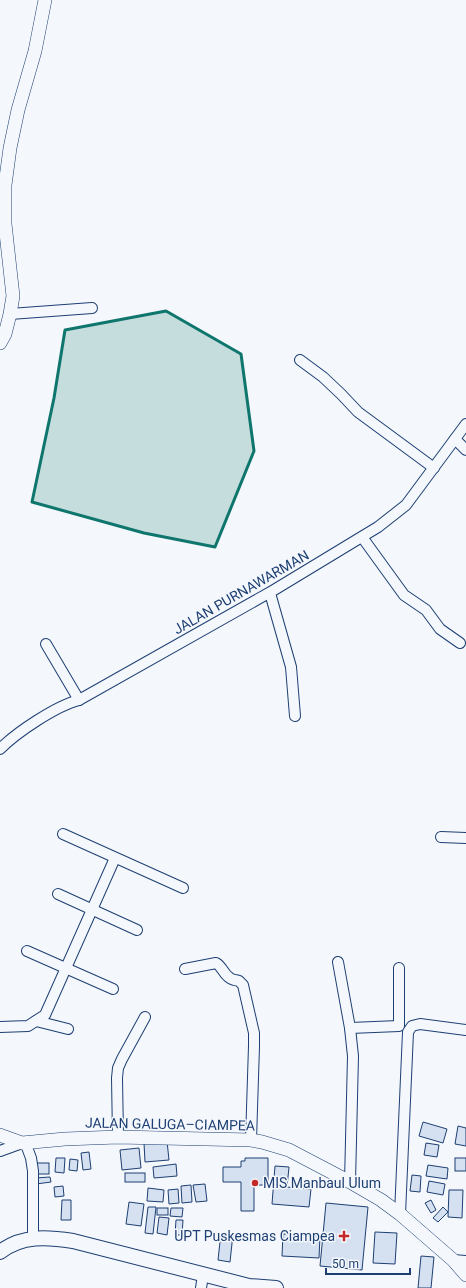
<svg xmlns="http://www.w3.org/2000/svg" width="466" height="1288" font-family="Roboto,sans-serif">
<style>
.building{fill:#d5e0f0;stroke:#1d3f73}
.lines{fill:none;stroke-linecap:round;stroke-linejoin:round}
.minor-casing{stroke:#1d3f73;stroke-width:12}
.tertiary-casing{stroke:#1d3f73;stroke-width:14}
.secondary-casing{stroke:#1d3f73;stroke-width:16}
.minor{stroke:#f4f7fb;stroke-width:10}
.tertiary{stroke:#f4f7fb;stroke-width:13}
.secondary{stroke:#f4f7fb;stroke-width:14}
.marked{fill:#0f766e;fill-opacity:0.2;stroke:#0f766e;stroke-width:3;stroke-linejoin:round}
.poi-dot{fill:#c62828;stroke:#f4f7fb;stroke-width:1.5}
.labels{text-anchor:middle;stroke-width:3;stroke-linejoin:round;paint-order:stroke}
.street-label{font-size:14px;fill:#1d3f73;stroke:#f4f7fb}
.poi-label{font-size:14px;fill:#1d3f73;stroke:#f4f7fb;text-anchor:start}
</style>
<rect width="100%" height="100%" fill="#f4f7fb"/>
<g class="building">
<path d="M423,1122l24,7 -4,14 -24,-7z"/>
<path d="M458,1126l8,2v18l-11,-2z"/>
<path d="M167,1141l2,19 -24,2 -1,-19z"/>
<path d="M426,1143l13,2 -2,12 -13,-2z"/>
<path d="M139,1148l2,20 -19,2 -2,-20z"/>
<path d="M89,1152l2,17 -8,1 -2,-17z"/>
<path d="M56,1158h9l-1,15 -9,-1z"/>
<path d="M245,1158h23v27h-14v26h-13v-29h-18v-15h18v-6h4z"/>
<rect x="455" y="1158" width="11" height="13"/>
<path d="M70,1159l8,1 -1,11 -8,-1z"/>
<rect x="35" y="1163" width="14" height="11"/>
<path d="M176,1164l1,12 -23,2 -1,-11z"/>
<path d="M428,1165l20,3 -1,11 -21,-3z"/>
<path d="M275,1166l14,1 -2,20 24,2 -2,18 -37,-3z"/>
<rect x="125" y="1173" width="20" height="9"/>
<path d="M412,1175l9,1 -1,16 -10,-1z"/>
<path d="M50,1177l1,5 -15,2 -1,-6z"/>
<path d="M429,1181l16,3 -2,11 -16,-3z"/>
<path d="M205,1184l2,17 -11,1 -3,-17z"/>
<path d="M191,1185l1,17 -10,1 -1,-17z"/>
<path d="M63,1186l1,10 -9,1 -1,-10z"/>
<path d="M148,1188l16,2 -1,12 -16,-1z"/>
<path d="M178,1189l1,14 -10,1 -1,-14z"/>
<path d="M449,1190h14l-1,28 -14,-1z"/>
<path d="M62,1200h9v20h-10z"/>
<path d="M431,1200l5,10 -5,3 -6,-10z"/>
<path d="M129,1202l15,2 -3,22 -15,-2z"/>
<path d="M326,1203l42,4 -6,63 -42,-4z"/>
<path d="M148,1207h8l-3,27 -8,-1z"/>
<path d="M443,1207l5,5 -10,10 -5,-4z"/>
<rect x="157" y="1208" width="11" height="7"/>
<path d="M171,1208h12l-1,9 -12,-1z"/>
<path d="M159,1217l10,1 -2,17 -10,-2z"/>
<path d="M176,1220h7l-1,15h-7z"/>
<path d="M375,1232l22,1 -2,31 -22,-1z"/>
<path d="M221,1233l12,1 -3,28 -12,-2z"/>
<path d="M283,1234l37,2 -1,22 -37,-2z"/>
<path d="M421,1256l13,1 -3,31h-13z"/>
</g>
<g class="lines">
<defs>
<g id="minor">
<path d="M10,314l82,-6"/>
<path d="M300,360l23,17 18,17 17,18 76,56"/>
<path d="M455,439l11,11"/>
<path d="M362,537l42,58 22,15 14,19 20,14"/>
<path d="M270,593l21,74 4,49"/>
<path d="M46,644l33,56"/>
<path d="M0,749c17,-17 56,-43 79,-49l195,-110 104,-63 28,-22 60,-81"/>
<path d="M63,834l120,54"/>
<path d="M441,837l25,1"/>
<path d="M58,894l79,36"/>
<path d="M27,951l86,38"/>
<path d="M338,962l12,66 3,28 -3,126"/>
<path d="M185,969l31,-6c7,4 7,11 14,15 2,2 6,2 9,3l4,4 11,48v13l-3,94"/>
<path d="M36,1021l32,8"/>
<path d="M0,1027l28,-1 17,-11 70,-157"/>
<path d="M350,1028l49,-2v-58"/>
<path d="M118,1137l-1,-59 1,-10 4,-9 23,-42"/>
<path d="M25,1142l6,16 2,13v67"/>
<path d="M0,1151l22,-8"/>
<path d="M400,1214l8,-182 4,-6 8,-2 46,6"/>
<path d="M453,1260l13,1"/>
<path d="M201,1288l2,-13"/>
</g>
<g id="tertiary">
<path d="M0,343l5,-9 5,-20 3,-18 -8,-72v-39l5,-37 8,-38 17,-59 10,-51"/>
<path d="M0,1135l22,8 43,-4 53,-2 133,3 11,2 27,8 61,32 31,18 19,14 53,46 13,15"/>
</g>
<path id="secondary" d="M0,1252c22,-17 47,-15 73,-11l176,45 27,2"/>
</defs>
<use href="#minor" class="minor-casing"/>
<use href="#tertiary" class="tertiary-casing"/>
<use href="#secondary" class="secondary-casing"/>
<use href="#minor" class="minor"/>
<use href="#tertiary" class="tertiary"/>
<use href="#secondary" class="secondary"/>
</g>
<path class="marked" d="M166,311l75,43 13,97 -39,96 -71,-14 -112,-31 22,-104 11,-68z"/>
<g class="poi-dot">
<circle cx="255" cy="1183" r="4"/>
<path d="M342 1230h4v4h4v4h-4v4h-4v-4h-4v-4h4z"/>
</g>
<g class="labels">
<g class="street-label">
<text transform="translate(241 592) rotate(-30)" y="5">JALAN PURNAWARMAN</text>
<text transform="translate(170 1124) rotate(1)" y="5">JALAN GALUGA–CIAMPEA</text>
</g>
<g class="poi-label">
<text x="263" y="1188">MIS Manbaul Ulum</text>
<text x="335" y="1241" text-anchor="end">UPT Puskesmas Ciampea</text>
</g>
</g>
<path d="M326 1268v6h84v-6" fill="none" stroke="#1d3f73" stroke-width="2"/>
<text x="332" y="1268" font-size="12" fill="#1d3f73" stroke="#f4f7fb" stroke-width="3" paint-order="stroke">50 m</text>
</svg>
